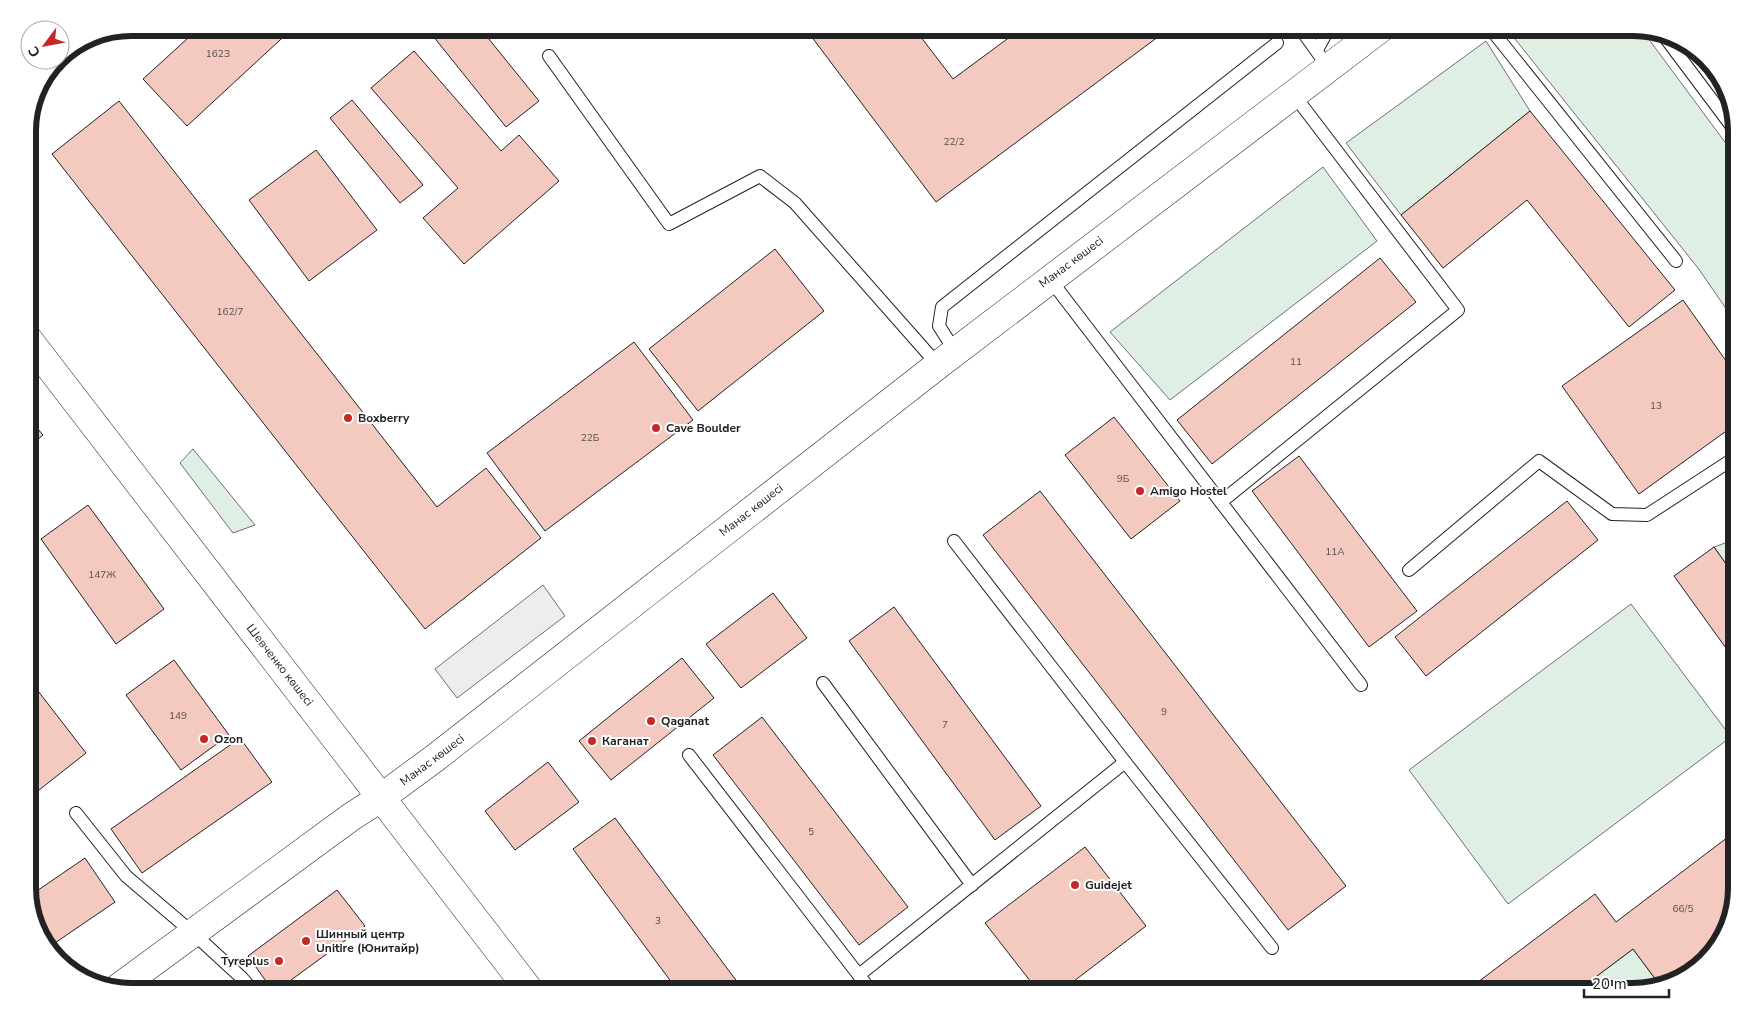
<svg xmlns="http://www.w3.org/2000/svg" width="1764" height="1019" font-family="'Nunito Sans',sans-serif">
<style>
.green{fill:#e0efe3;stroke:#6f6f6f}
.parking{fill:#ededed;stroke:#6f6f6f}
.building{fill:#f3c9c0;stroke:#222}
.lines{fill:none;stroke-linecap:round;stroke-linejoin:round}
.service-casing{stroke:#222;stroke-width:14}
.tertiary-casing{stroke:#222;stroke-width:29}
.service{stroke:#fff;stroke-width:12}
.tertiary{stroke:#fff;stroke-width:28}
.poi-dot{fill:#c62828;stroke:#fff;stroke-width:2}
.labels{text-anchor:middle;stroke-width:4;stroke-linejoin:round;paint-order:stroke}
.number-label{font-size:10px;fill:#564c4a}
.street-label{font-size:12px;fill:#222;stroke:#fff}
.poi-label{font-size:12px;font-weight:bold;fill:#222;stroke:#fff;text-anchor:start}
.rim{fill:none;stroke:#222;stroke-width:6}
</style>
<rect width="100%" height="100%" fill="#fff"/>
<g class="green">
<path d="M1509,28h124l9,2 94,127v166l-38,-55 -191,-239z"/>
<path d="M1486,41l44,70 -129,104 -55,-72z"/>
<path d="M1323,167l54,74 -207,159 -60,-68z"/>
<path d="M193,449l62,76 -22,8 -53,-70z"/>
<path d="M1736,539v39l-22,-31z"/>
<path d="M1631,604l100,133 -223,167 -99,-134z"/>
<path d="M1633,949l26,35 -26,7h-56z"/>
</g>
<path class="parking" d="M543,585l22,31 -108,82 -22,-29z"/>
<g class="building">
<path d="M199,28h94l-106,98 -44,-47z"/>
<path d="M443,28h37l59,73 -33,26 -73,-91z"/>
<path d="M805,28h109l39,51 69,-51h148l-234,174z"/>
<path d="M414,51l87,100 18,-16 40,46 -95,83 -41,-46 35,-30 -87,-100z"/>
<path d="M352,100l71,85 -23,18 -70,-85z"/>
<path d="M119,101l318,406 49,-39 55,70 -116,91 -373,-475z"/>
<path d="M1530,111l145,179 -46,37 -102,-127 -84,68 -42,-53z"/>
<path d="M316,150l61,80 -68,51 -60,-81z"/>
<path d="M775,249l49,62 -126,100 -49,-62z"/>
<path d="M1380,258l36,44 -204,162 -35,-44z"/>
<path d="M1683,300l53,75v49l-97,70 -77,-108z"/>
<path d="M634,342l59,78 -148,111 -58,-78z"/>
<path d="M28,417l15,18 -15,13z"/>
<path d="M1114,417l66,84 -49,38 -66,-84z"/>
<path d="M1299,456l118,155 -48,36 -117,-156z"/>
<path d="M1040,491l306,395 -58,44 -305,-395z"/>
<path d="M1567,501l31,39 -172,136 -31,-39z"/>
<path d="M88,505l76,104 -48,35 -75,-105z"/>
<path d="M1714,547l22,31v84l-62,-86z"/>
<path d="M773,593l34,45 -66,50 -35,-44z"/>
<path d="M894,607l147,199 -46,34 -146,-199z"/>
<path d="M682,658l32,40 -103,82 -32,-39z"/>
<path d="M174,660l55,75 -48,35 -55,-75z"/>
<path d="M28,678l58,75 -52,41 -6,-8z"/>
<path d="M762,717l146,190 -49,38 -146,-190z"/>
<path d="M240,738l32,44 -130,91 -31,-44z"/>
<path d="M548,762l31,40 -64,48 -30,-39z"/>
<path d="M615,818l129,173h-66l-105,-142z"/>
<path d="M1736,831v57l-12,47 -25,19 4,5 -18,18 -26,7 -26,-35 -56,42h-111l129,-97 21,28z"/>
<path d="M1085,847l61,79 -85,65h-23l-53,-68z"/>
<path d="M85,858l30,44 -66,45 -7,-7 -14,-43z"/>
<path d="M337,890l28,36 -89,65h-3l-25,-35z"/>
</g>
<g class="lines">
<defs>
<g id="service">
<path d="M1300,28l28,39"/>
<path d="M1490,28l186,233"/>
<path d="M1664,36l72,96"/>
<path d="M1317,50l12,-22"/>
<path d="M549,56l120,168 91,-48 35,27 143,162"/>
<path d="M1049,278l312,407"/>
<path d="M955,351l-16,-25 3,-19 335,-264"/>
<path d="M1221,502l237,-192 -164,-215"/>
<path d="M1409,570l130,-109 73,53 35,1 89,-58"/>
<path d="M823,683l149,202"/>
<path d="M689,755l182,236"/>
<path d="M1125,762l147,186"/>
<path d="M76,813l50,63 67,57 49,45 11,13"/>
<path d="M859,975l266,-213 -171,-221"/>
</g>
<g id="tertiary">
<path d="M28,339l502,652"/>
<path d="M118,988l233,-171 31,-20 53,-39 503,-393 443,-337"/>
</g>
</defs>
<use href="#service" class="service-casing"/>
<use href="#tertiary" class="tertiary-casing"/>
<use href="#service" class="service"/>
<use href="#tertiary" class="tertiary"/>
</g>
<g class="poi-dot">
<circle cx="348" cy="418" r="5"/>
<circle cx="656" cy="428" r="5"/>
<circle cx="1140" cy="491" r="5"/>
<circle cx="651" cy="721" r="5"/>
<circle cx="204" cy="739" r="5"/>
<circle cx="592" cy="741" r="5"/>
<circle cx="1075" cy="885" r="5"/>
<circle cx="306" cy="941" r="5"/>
<circle cx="279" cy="961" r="5"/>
</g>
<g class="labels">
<g class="number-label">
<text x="218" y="57">162З</text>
<text x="954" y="145">22/2</text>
<text x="230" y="315">162/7</text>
<text x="1296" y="365">11</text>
<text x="1656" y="409">13</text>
<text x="590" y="441">22Б</text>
<text x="1123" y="482">9Б</text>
<text x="1335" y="555">11А</text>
<text x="102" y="578">147Ж</text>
<text x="1164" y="715">9</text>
<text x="178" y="719">149</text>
<text x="945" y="728">7</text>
<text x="811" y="835">5</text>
<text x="1683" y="912">66/5</text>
<text x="658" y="924">3</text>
</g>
<g class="street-label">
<text transform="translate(1071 262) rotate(-37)" y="4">Манас көшесі</text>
<text transform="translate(751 510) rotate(-38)" y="4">Манас көшесі</text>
<text transform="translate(280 665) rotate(52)" y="4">Шевченко көшесі</text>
<text transform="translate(432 760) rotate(-37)" y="4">Манас көшесі</text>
</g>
<g class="poi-label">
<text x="358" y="422">Boxberry</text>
<text x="666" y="432">Cave Boulder</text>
<text x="1150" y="495">Amigo Hostel</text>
<text x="661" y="725">Qaganat</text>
<text x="214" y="743">Ozon</text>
<text x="602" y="745">Каганат</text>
<text x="1085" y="889">Guidejet</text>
<text x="316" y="938">Шинный центр<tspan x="316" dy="14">Unitire (Юнитайр)</tspan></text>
<text x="269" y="965" text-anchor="end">Tyreplus</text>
</g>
</g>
<path d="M0 0H1764V1019H0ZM131 36H1633A95 95 0 0 1 1728 131V888A95 95 0 0 1 1633 983H131A95 95 0 0 1 36 888V131A95 95 0 0 1 131 36Z" fill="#fff" fill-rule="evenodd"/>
<path class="rim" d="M131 36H1633A95 95 0 0 1 1728 131V888A95 95 0 0 1 1633 983H131A95 95 0 0 1 36 888V131A95 95 0 0 1 131 36Z"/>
<g transform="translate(45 45) rotate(238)"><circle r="24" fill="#ffffff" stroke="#a7a7a7"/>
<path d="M0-4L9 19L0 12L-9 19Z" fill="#c62828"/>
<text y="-8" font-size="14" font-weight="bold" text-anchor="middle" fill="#222222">С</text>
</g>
<path d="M1584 989v8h85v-8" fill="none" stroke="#222222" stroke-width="2.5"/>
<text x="1592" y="989" font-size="15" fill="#222222" stroke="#ffffff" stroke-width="4" paint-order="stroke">20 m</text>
</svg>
